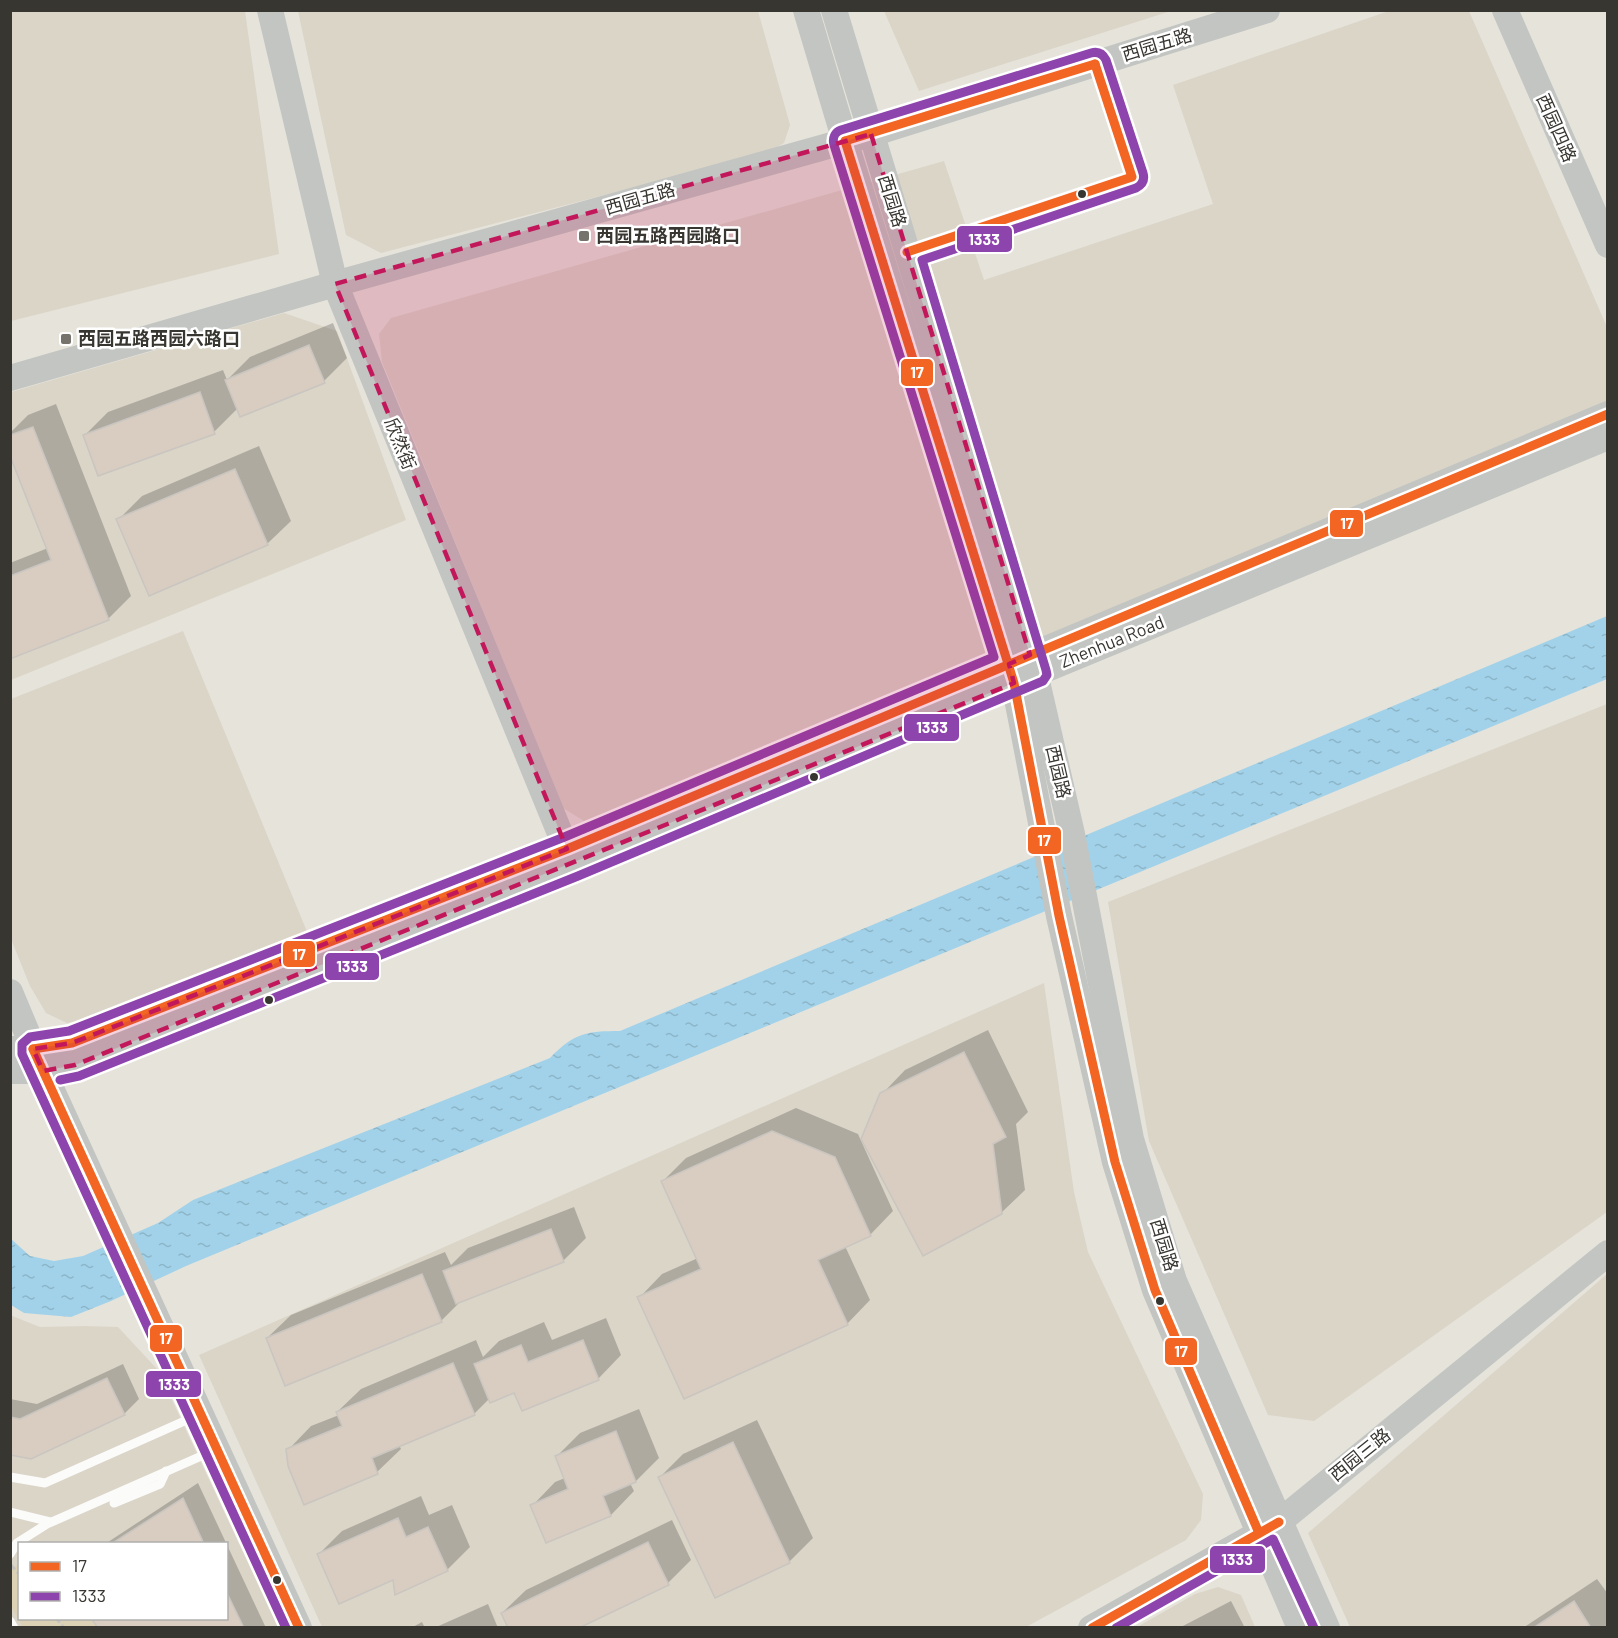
<svg xmlns="http://www.w3.org/2000/svg" width="1618" height="1638" font-family="Barlow,'Noto Sans SC',sans-serif">
<style>
.built{fill:#dbd5c8;fill-rule:evenodd}
.grass{fill:#dcd1b4}
.water{fill:url(#water-ripples)}
.shadow{fill:#0003}
.building{fill:#d8cdc0;stroke:#c9c5c0;stroke-width:1.5}
.lines{fill:none;stroke-linecap:round;stroke-linejoin:round}
.path{stroke:#c4c3c1;stroke-width:3;stroke-dasharray:6 3;stroke-linecap:butt}
.lane{stroke:#fbfbfa;stroke-width:9}
.secondary{stroke:#c2c5c1;stroke-width:26}
.bus-1-casing{stroke:#fff;stroke-width:14}
.bus-2-casing{stroke:#fff;stroke-width:14}
.bus-1{stroke:#f26522;stroke-width:9}
.bus-2{stroke:#8e44ad;stroke-width:9}
.marked{fill:#c2185b;fill-opacity:0.2;stroke:#c2185b;stroke-width:4.5;stroke-dasharray:12 8;stroke-linejoin:round}
.bus-dot{fill:#383631;stroke:#fff;stroke-width:2}
.poi-dot{fill:#75736c;stroke:#fff;stroke-width:2}
.labels{text-anchor:middle;stroke-width:5;stroke-linejoin:round;paint-order:stroke}
.street-label{font-size:18px;fill:#383631;stroke:#fff}
.poi-label{font-size:18px;font-weight:bold;fill:#383631;stroke:#fff;text-anchor:start}
.line-badge{stroke:#fff;stroke-width:2}
.badge-label{font-size:16px;text-anchor:middle;font-weight:bold;fill:#fff}
</style>
<defs>
<pattern id="water-ripples" width="26" height="14" patternUnits="userSpaceOnUse" patternTransform="scale(1.5)"><rect width="26" height="14" fill="#a2d2e9"/><path d="M2 4q2-2 4 0t4 0M15 11q2-2 4 0t4 0" fill="none" stroke="#8cb5c8"/></pattern>
</defs>
<rect width="100%" height="100%" fill="#e6e3db"/>
<g class="built">
<path d="M11,10l234,1 34,243 -268,67z"/>
<path d="M298,11h460l32,114 -6,18 -17,10 -386,100 -35,-18z"/>
<path d="M884,11h287l-252,80z"/>
<path d="M1389,11h80l138,316v78l-998,411 -25,5 -21,-13 -181,-446 -3,-28 12,-16 553,-157 40,119 229,-76 -40,-119z"/>
<path d="M284,313l53,18 69,189 -395,160v-288z"/>
<path d="M183,631l125,303 -218,85 -23,4 -21,-10 -16,-27 -19,-47v-240z"/>
<path d="M1607,704v508l-293,209 -46,-6 -119,-274 -41,-239z"/>
<path d="M1044,983l30,209 14,60 115,242 -2,26 -15,20 -160,87h-704l-123,-272z"/>
<path d="M1607,1274v353h-257l-42,-94z"/>
<path d="M10,1315l30,12 45,-1 33,1 40,43 120,257h-267zM20,1544h206v74h-206z"/>
<path d="M1218,1587l23,8 14,32h-118l58,-33z"/>
</g>
<path class="grass" d="M19,1564l1,54 71,1 7,8h-75l-12,-21 -1,-37z"/>
<path class="water" d="M1607,616v63l-1421,587 -75,35 -40,16 -47,-4 -13,-8 -1,-67 20,18 24,5 29,-5 75,-33 35,-23 357,-142c24,-25 36,-27 70,-27z"/>
<g class="shadow">
<path d="M333,323l14,35 -23,23 -86,27 -24,24 -115,42 -14,-39 23,-23 115,-42 4,10 23,-23z"/>
<path d="M56,404l75,192 -23,23 -98,38v-94l38,-15 -38,-96v-19l18,-18z"/>
<path d="M259,446l32,75 -24,23 -149,-24 24,-24z"/>
<path d="M988,1030l40,82 -12,12 9,66 -24,23 -119,-119 23,-24z"/>
<path d="M796,1108l62,26 35,77 -23,24 -25,11 25,54 -23,24 -208,-26 23,-24 36,-16 -35,-77 23,-23z"/>
<path d="M574,1207l12,31 -23,23 -101,39 -21,21 -174,17 24,-23 154,-63 6,13 17,-17z"/>
<path d="M606,1318l15,37 -23,24 -83,12 -25,7 -16,16 -75,31 2,4 -24,23 -89,-22 23,-24 28,-11 -2,-3 24,-23 115,-49 7,17 16,-16 45,-19 8,18z"/>
<path d="M123,1364l16,35 -15,15 -114,40v-55l27,5z"/>
<path d="M639,1409l20,49 -23,23 -6,2 4,8 -23,24 -65,26 -14,-35 23,-24 10,-4 -9,-21 24,-24z"/>
<path d="M757,1420l56,118 -24,24 -73,34 -56,-119 23,-23z"/>
<path d="M198,1483l68,145h-166l126,-10v-74h-121z"/>
<path d="M421,1496l8,19 23,-10 18,42 -23,23 -52,8 -76,-24 23,-23z"/>
<path d="M672,1520l19,40 -23,23 -166,30 24,-23z"/>
<path d="M1597,1579l11,15v34h-85z"/>
<path d="M1231,1601l14,27h-66z"/>
<path d="M488,1604l10,24h-64z"/>
<path d="M422,1622l3,6h-14z"/>
</g>
<g class="building">
<path d="M309,345l16,38 -85,34 -15,-37z"/>
<path d="M200,392l15,42 -117,42 -15,-41z"/>
<path d="M33,427l76,193 -99,39v-83l41,-16 -41,-104v-21z"/>
<path d="M235,469l33,76 -119,51 -33,-77z"/>
<path d="M964,1052l42,85 -13,7 9,70 -79,42 -62,-117 19,-46z"/>
<path d="M772,1131l63,26 36,79 -53,24 30,65 -164,74 -47,-102 64,-28 -40,-88z"/>
<path d="M551,1229l13,33 -108,42 -13,-33z"/>
<path d="M422,1274l20,48 -157,64 -19,-48z"/>
<path d="M583,1340l16,40 -77,31 -8,-18 -24,10 -16,-39 47,-19 7,17z"/>
<path d="M453,1363l22,52 -103,43 6,16 -74,31 -16,-39 -2,-17 56,-23 -6,-14z"/>
<path d="M107,1378l18,37 -94,44 -21,-4v-38l10,2z"/>
<path d="M616,1431l20,51 -33,14 8,20 -65,27 -16,-38 38,-16 -13,-33z"/>
<path d="M733,1442l57,121 -75,35 -57,-121z"/>
<path d="M183,1498l21,46h-93z"/>
<path d="M398,1518l8,19 22,-10 20,44 -53,24 -2,-15 -54,24 -22,-50z"/>
<path d="M648,1542l21,43 -90,43h-71l-7,-15z"/>
<path d="M226,1591l18,37h-146l-7,-10h135z"/>
<path d="M1574,1601l17,27h-58z"/>
</g>
<g class="lines">
<g class="path">
<path d="M11,1565l9,10"/>
<path d="M56,1618l8,10"/>
</g>
<g class="lane">
<path d="M910,252l222,-75 -36,-111"/>
<path d="M10,1477l35,6 153,-68"/>
<path d="M114,1503l46,-19 6,-13"/>
<path d="M10,1512l41,10"/>
<path d="M10,1554l7,-11 30,-19 168,-74"/>
<path d="M10,1621l4,7"/>
</g>
<g class="secondary">
<path d="M270,10l65,274 238,581"/>
<path d="M806,10l39,131 169,542 45,233 56,246 40,128 145,338"/>
<path d="M834,10l201,663 37,161 59,305 43,142 153,347"/>
<path d="M1505,10l103,235"/>
<path d="M10,378l325,-94 536,-150 396,-124"/>
<path d="M697,795l911,-381"/>
<path d="M10,992l33,79 256,557"/>
<path d="M10,1049h23l39,-6 419,-164"/>
<path d="M10,1071h33l32,-6 498,-200 1035,-428"/>
<path d="M1091,1628l188,-106 329,-269"/>
</g>
<defs>
<g id="bus-1">
<path d="M845,141l169,542 45,233 56,246 40,128 104,243"/>
<path d="M845,141l250,-77"/>
<path d="M907,252l225,-75 -37,-113"/>
<path d="M33,1049l39,-6 495,-194 1041,-435"/>
<path d="M33,1049l266,579"/>
<path d="M1092,1628l187,-106"/>
</g>
<g id="bus-2">
<path d="M60,1080l19,-4 499,-200 465,-195 4,-6 -1,-5 -124,-410 214,-72c6,-3 9,-8 7,-15l-37,-113c-3,-6 -8,-9 -15,-7l-250,77c-6,2 -9,8 -7,15l160,512 -432,181 -493,193 -39,6 -8,7v10l264,574"/>
<path d="M1116,1628l157,-89 41,89"/>
</g>
</defs>
<use href="#bus-1" class="bus-1-casing"/>
<use href="#bus-2" class="bus-2-casing"/>
<use href="#bus-1" class="bus-1"/>
<use href="#bus-2" class="bus-2"/>
</g>
<path class="marked" d="M871,134l159,521 -21,9 5,19 -939,382 -32,6 -10,-22 39,-6 495,-194 -232,-565z"/>
<g class="bus-dot">
<circle cx="1082" cy="194" r="5"/>
<circle cx="814" cy="777" r="5"/>
<circle cx="269" cy="1000" r="5"/>
<circle cx="1160" cy="1301" r="5"/>
<circle cx="277" cy="1580" r="5"/>
</g>
<g class="poi-dot">
<rect x="578" y="230" width="12" height="12" rx="3"/>
<rect x="60" y="333" width="12" height="12" rx="3"/>
</g>
<g class="labels">
<g class="street-label">
<text transform="translate(1157 45) rotate(-17)" y="6">西园五路</text>
<text transform="translate(1556 128) rotate(66)" y="6">西园四路</text>
<text transform="translate(640 199) rotate(-16)" y="6">西园五路</text>
<text transform="translate(892 201) rotate(73)" y="6">西园路</text>
<text transform="translate(400 444) rotate(68)" y="6">欣然街</text>
<text transform="translate(1112 642) rotate(-22)" y="6">Zhenhua Road</text>
<text transform="translate(1058 772) rotate(77)" y="6">西园路</text>
<text transform="translate(1164 1245) rotate(73)" y="6">西园路</text>
<text transform="translate(1360 1455) rotate(-39)" y="6">西园三路</text>
</g>
<g class="poi-label">
<text x="596" y="242">西园五路西园路口</text>
<text x="78" y="345">西园五路西园六路口</text>
</g>
</g>
<g class="line-badge">
<rect x="956" y="225" width="57" height="28" rx="6" fill="#8e44ad"/>
<rect x="900" y="358" width="34" height="29" rx="6" fill="#f26522"/>
<rect x="1329" y="509" width="35" height="29" rx="6" fill="#f26522"/>
<rect x="903" y="713" width="57" height="29" rx="6" fill="#8e44ad"/>
<rect x="1027" y="826" width="35" height="29" rx="6" fill="#f26522"/>
<rect x="282" y="940" width="34" height="28" rx="6" fill="#f26522"/>
<rect x="324" y="952" width="56" height="29" rx="6" fill="#8e44ad"/>
<rect x="149" y="1324" width="34" height="29" rx="6" fill="#f26522"/>
<rect x="1164" y="1337" width="34" height="29" rx="6" fill="#f26522"/>
<rect x="145" y="1370" width="57" height="28" rx="6" fill="#8e44ad"/>
<rect x="1209" y="1545" width="57" height="29" rx="6" fill="#8e44ad"/>
</g>
<g class="badge-label">
<text x="984" y="245">1333</text>
<text x="917" y="378">17</text>
<text x="1347" y="529">17</text>
<text x="932" y="733">1333</text>
<text x="1044" y="846">17</text>
<text x="299" y="960">17</text>
<text x="352" y="972">1333</text>
<text x="166" y="1344">17</text>
<text x="1181" y="1357">17</text>
<text x="174" y="1390">1333</text>
<text x="1237" y="1565">1333</text>
</g>
<rect width="1618" height="1638" fill="none" stroke="#383631" stroke-width="24"/>
<rect x="18" y="1542" width="210" height="78" fill="#ffffff" stroke="#afafad" stroke-width="1.5"/>
<rect x="30" y="1562" width="30" height="9" fill="#f26522" stroke="#afafad" stroke-width="1.5"/>
<text x="72" y="1572" font-size="18" fill="#383631">17</text>
<rect x="30" y="1592" width="30" height="9" fill="#8e44ad" stroke="#afafad" stroke-width="1.5"/>
<text x="72" y="1602" font-size="18" fill="#383631">1333</text>
</svg>
